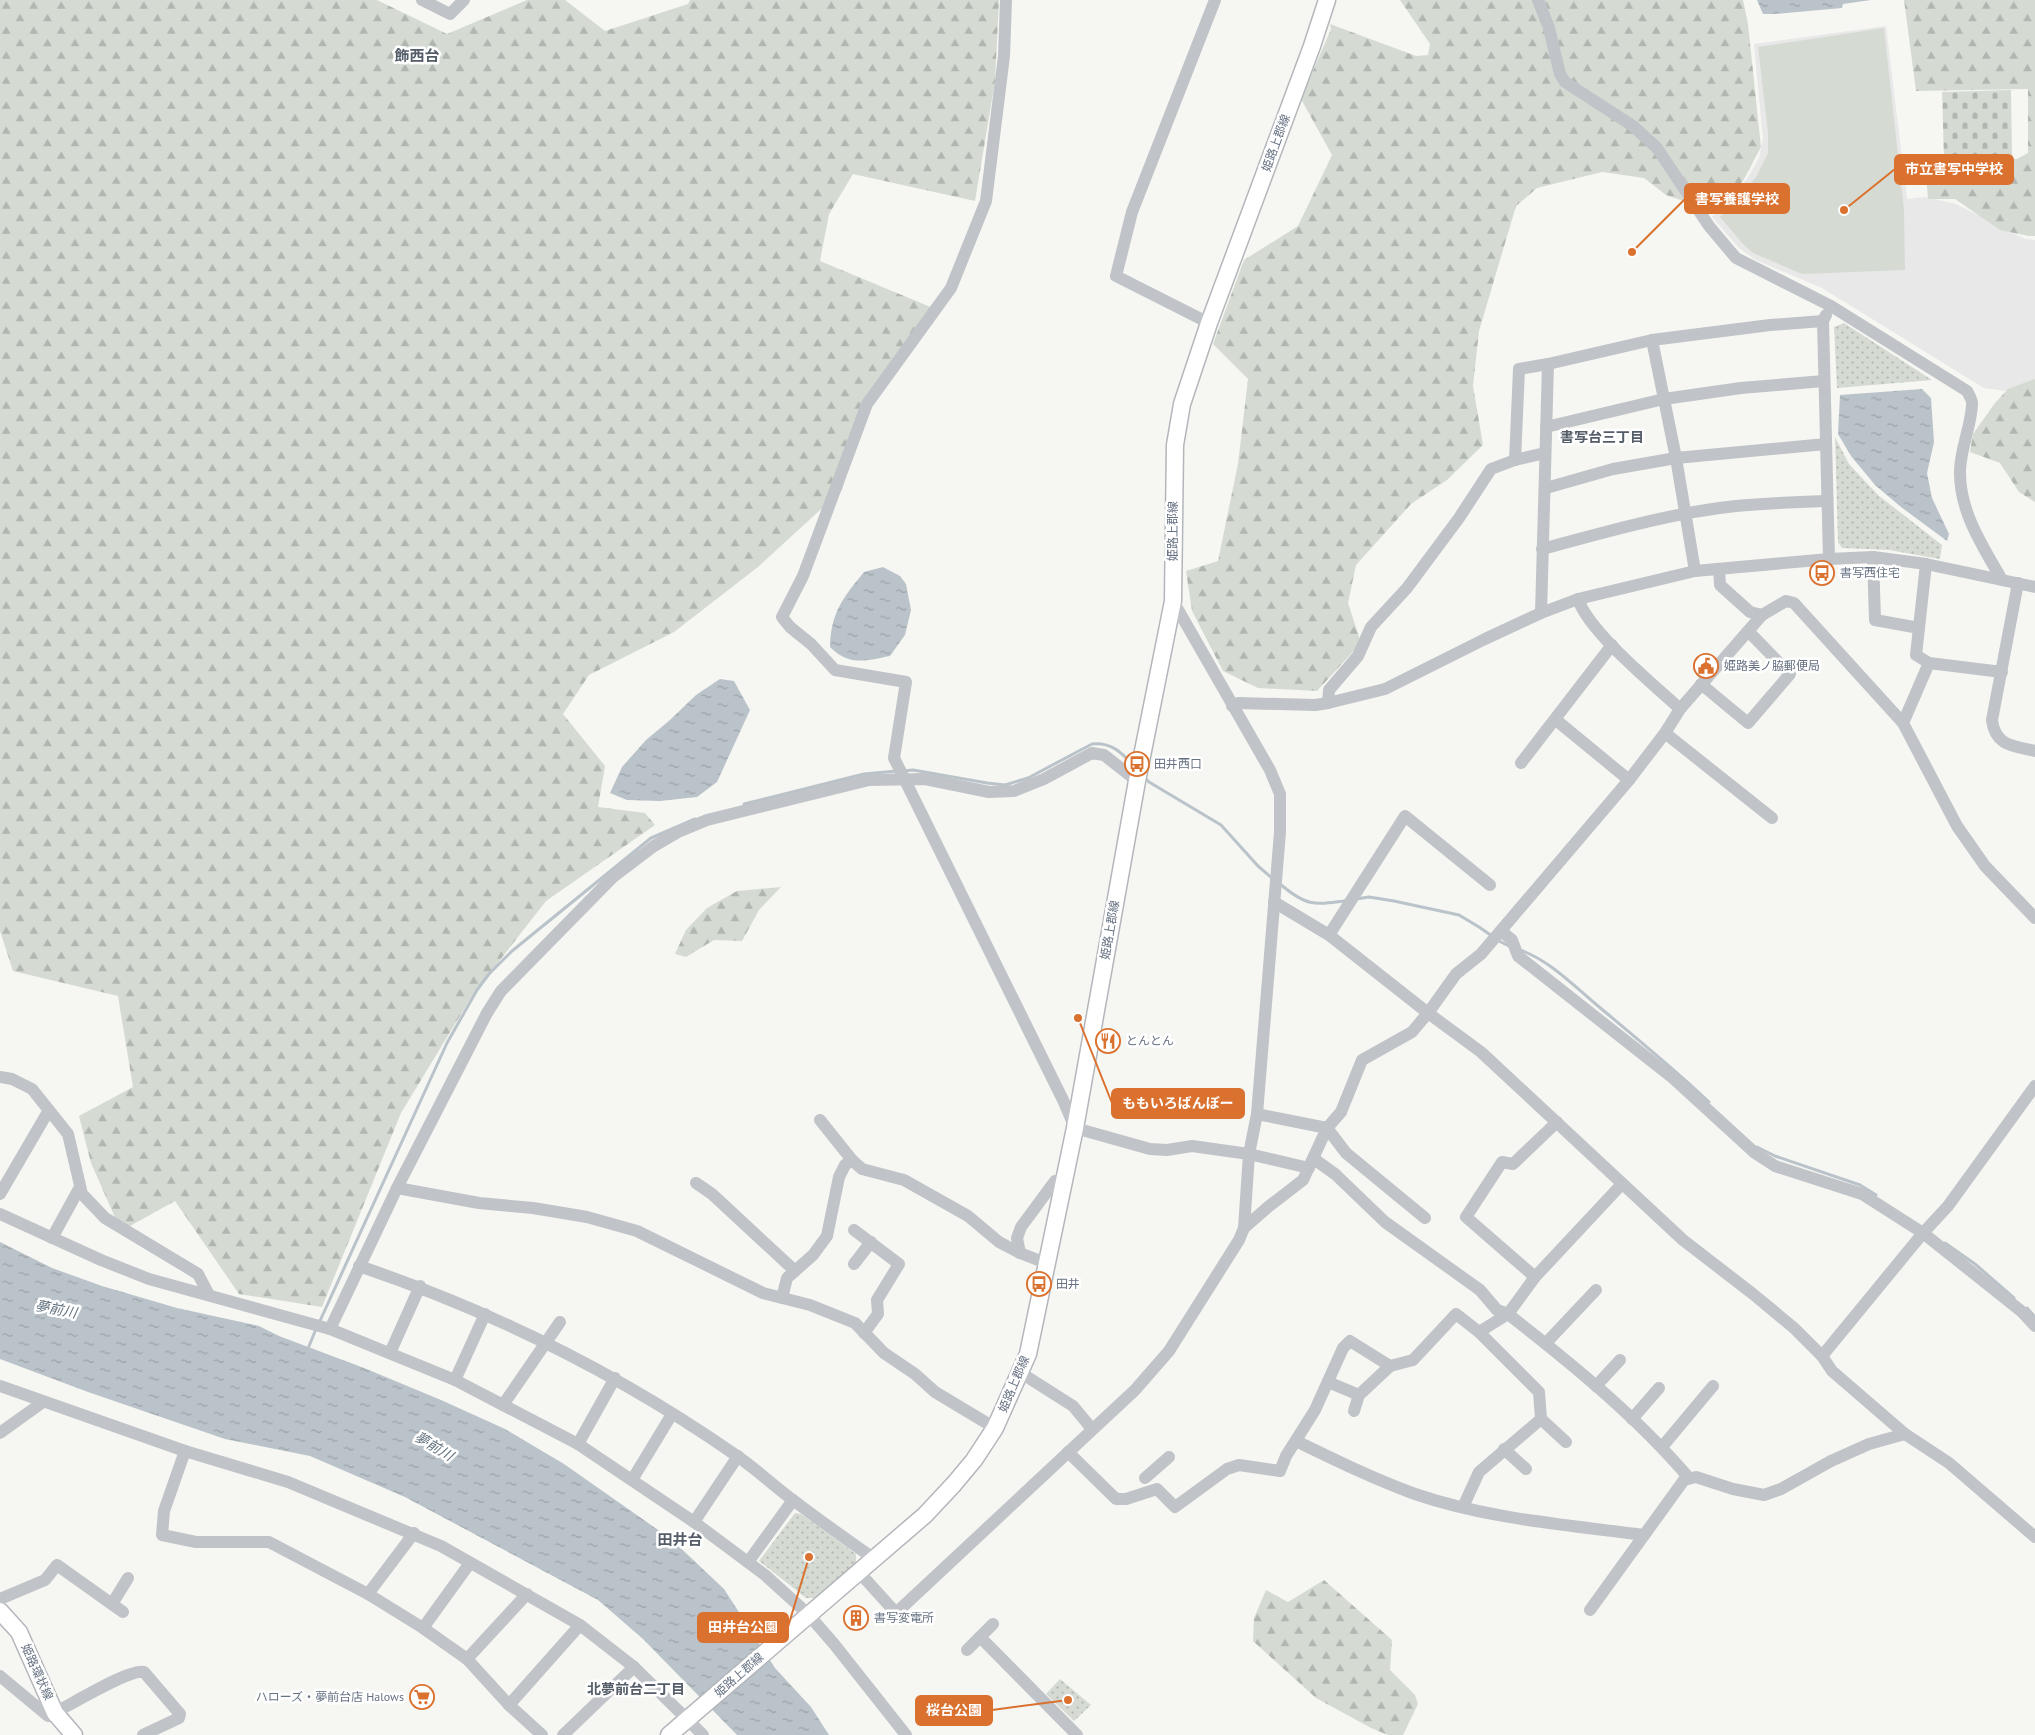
<svg xmlns="http://www.w3.org/2000/svg" width="2035" height="1735" font-family="'PT Sans','Noto Sans JP',sans-serif">
<style>
.built{fill:#e7e8e7}
.green{fill:#d5dbd3}
.forest{fill:url(#forest-firs)}
.cemetery{fill:url(#cemetery-stones)}
.park{fill:url(#park-dots)}
.water{fill:url(#water-ripples)}
.lines{fill:none;stroke-linecap:round;stroke-linejoin:round}
.stream{stroke:#bac3c9;stroke-width:3}
.major-casing{stroke:#b3b6bb;stroke-width:19}
.minor{stroke:#c0c3c7;stroke-width:12}
.major{stroke:#fff;stroke-width:16}
.labels{text-anchor:middle;stroke-width:5;stroke-linejoin:round;paint-order:stroke}
.street-label{font-size:12px;fill:#677283;stroke:#fff}
.poi-label{font-size:12px;fill:#677283;stroke:#fff;text-anchor:start}
.neighbourhood-label{font-size:14px;font-weight:bold;fill:#545d68;stroke:#fff}
.water-label{font-size:14px;font-style:italic;fill:#63737f;stroke:#fff}
.quarter-label{font-size:15px;font-weight:bold;fill:#545d68;stroke:#fff}
.leader{fill:none;stroke:#da712f;stroke-width:2}
.callout-dot{fill:#da712f;stroke:#fff;stroke-width:2}
.callout{fill:#da712f;stroke:#da712f;stroke-width:2}
.callout-label{font-size:14px;text-anchor:middle;font-weight:bold;fill:#fff}
</style>
<defs>
<pattern id="forest-firs" width="22" height="20" patternUnits="userSpaceOnUse" patternTransform="scale(1.25)"><rect width="22" height="20" fill="#d5dbd3"/><path d="M5 1l3.5 6h-7zM16 11l3.5 6h-7z" fill="#b1b6b1"/></pattern>
<pattern id="cemetery-stones" width="16" height="16" patternUnits="userSpaceOnUse" patternTransform="scale(1.25)"><rect width="16" height="16" fill="#d5dbd3"/><path d="M2 7V4a2 2 0 0 1 4 0v3zM10 15v-3a2 2 0 0 1 4 0v3z" fill="#b1b6b1"/></pattern>
<pattern id="park-dots" width="8" height="8" patternUnits="userSpaceOnUse" patternTransform="scale(1.25)"><rect width="8" height="8" fill="#d5dbd3"/><path d="M2 2h.1M6 6h.1" fill="none" stroke="#b1b6b1" stroke-width="1.8" stroke-linecap="round"/></pattern>
<pattern id="water-ripples" width="26" height="14" patternUnits="userSpaceOnUse" patternTransform="scale(1.25)"><rect width="26" height="14" fill="#bac3c9"/><path d="M2 4q2-2 4 0t4 0M15 11q2-2 4 0t4 0" fill="none" stroke="#9ba3a9"/></pattern>
</defs>
<rect width="100%" height="100%" fill="#f6f6f3"/>
<path class="built" d="M1886,26l21,173 18,-2 31,7 69,35 10,1v142l-22,10 -29,-4 -162,-100 -66,-28 -17,-12 -27,-31 35,-38 12,-21 4,-19 -9,-95z"/>
<path class="green" d="M1884,28l20,182 1,60 -103,4 -49,-21 -10,-9 -23,-27 36,-40 12,-24v-20l-10,-86z"/>
<g class="forest">
<path d="M0,0h377l70,34 80,-34h38l40,31 83,-27 2,-4h309l-4,81 -20,120 -122,-27 -24,40 -9,47 113,47 -70,104 -21,78 -84,77 -84,65 -85,43 -26,39 42,52 -7,41 47,6 10,12 -109,76 -74,95 -71,117 -79,194 -83,-13 -64,-93 -54,30 -30,-68 -12,-47 54,-29 -15,-91 -105,-25 -13,-40z"/>
<path d="M1400,0h343l5,24 13,123 -18,34 -30,30 -47,-16 -22,-17 -42,-6 -65,16 -21,18 -37,125 -6,55 10,59 -36,35 -36,24 -55,61 -8,38 13,40 -44,48 -59,-3 -35,-17 -31,-60 -6,-40 32,-10 20,-97 10,-85 -35,-35 31,-84 54,-34 34,-71 -31,-56 30,-70 -1,-5 86,32 12,-1 2,-11z"/>
<path d="M1904,0h131v236h-6l-29,-6 -45,-31h-27l-3,-38 92,-2 11,-6v-64l-112,2z"/>
<path d="M2035,379v123l-16,-10 -19,-29 -30,-11 3,-18 22,-31 13,-14z"/>
<path d="M781,887l-22,23 -17,31 -28,-1 -28,17 -11,-3 11,-24 21,-22 30,-17z"/>
<path d="M1324,1580l68,60 -2,30 25,25 3,9 -15,31h-15l-17,-7 -55,-30 -63,-57 1,-23 12,-28 22,12z"/>
</g>
<path class="cemetery" d="M2011,90l1,68 -68,1 -2,-67z"/>
<g class="park">
<path d="M1844,323l88,57 -95,8 -3,-61z"/>
<path d="M1835,437l14,27 29,31 64,50 -2,14 -51,-9 -47,-2 -4,-6z"/>
<path d="M795,1513l6,1 55,40v9l-41,35h-9l-47,-37z"/>
<path d="M1060,1679l31,26 -17,16 -28,-27z"/>
</g>
<g class="water">
<path d="M1757,0h114l-28,4 -1,4 -68,6h-11z"/>
<path d="M1922,389l9,9 3,44 -7,31 5,25 17,36 -2,7 -46,-34 -26,-22 -24,-29 -13,-22 2,-39z"/>
<path d="M883,567l17,9 6,8 5,26 -6,25 -15,21c-25,5 -41,10 -60,-9 1,-35 13,-49 34,-75z"/>
<path d="M720,679l14,2 16,29 -33,72 -20,15 -37,4 -33,-1 -17,-7 12,-26 24,-27 24,-20 26,-25z"/>
<path d="M0,1242l52,26 50,18 75,22 82,18 20,10 85,32 77,32 64,29 59,35 107,75 53,50 51,79 36,39 18,28h-92l-94,-96 -45,-39 -193,-103 -95,-41 -85,-17 -137,-47 -88,-33z"/>
</g>
<g class="lines">
<g class="stream">
<path d="M903,771l10,-1 74,13 18,2 23,-7 64,-34c20,-2 30,9 43,23"/>
<path d="M1144,777l5,5 72,43 37,41 15,13"/>
<path d="M744,804l120,-30 33,-3"/>
<path d="M1280,884c26,22 33,21 65,17"/>
<path d="M1356,899l13,-2 25,4 65,14 20,12 13,9"/>
<path d="M1497,940l14,7"/>
<path d="M1520,950c29,10 54,36 78,56 37,31 75,62 111,96"/>
<path d="M1757,1147l18,9 85,29 16,10"/>
<path d="M1945,1243l30,21 39,34"/>
<path d="M2027,1308l8,9"/>
<path d="M319,1323l128,-280 30,-53 12,-16 23,-23 139,-113 44,-19"/>
<path d="M307,1351l9,-22"/>
</g>
<defs>
<g id="major">
<path d="M0,1611l19,21 36,81 19,22"/>
<path d="M669,1735l256,-220 29,-31 20,-24 21,-32 33,-74 47,-226 62,-347 36,-180 2,-156 7,-41 27,-81 103,-277 15,-46"/>
</g>
</defs>
<use href="#major" class="major-casing"/>
<g class="minor">
<path d="M422,0l28,14 14,-14"/>
<path d="M1006,0l-2,56 -18,145 -35,87 -84,116 -64,172 -21,41 8,10 21,17 24,26 71,12 -12,76 169,342 12,28 75,21 17,1 25,-4 57,8 60,14"/>
<path d="M1538,0l11,28 11,46 5,8 68,44 24,22 52,78 27,32 95,48 136,85c2,4 6,10 5,14 -1,21 -11,42 -12,65 -1,41 22,75 42,110"/>
<path d="M1826,315l-3,6 6,238"/>
<path d="M1209,323l-93,-47 16,-64 83,-212"/>
<path d="M1652,340l24,118 19,113"/>
<path d="M1546,427l118,-28 77,-11 83,-7"/>
<path d="M1515,460l4,-91 29,-5"/>
<path d="M1546,488l67,-19 63,-11 150,-14"/>
<path d="M1542,549c64,-17 128,-36 194,-43 30,-3 61,-4 91,-5"/>
<path d="M1873,557l2,63 44,8"/>
<path d="M1926,564l-10,91 13,8 73,9"/>
<path d="M1719,569l1,16 30,27 12,3"/>
<path d="M2018,583l-26,137c3,26 22,26 43,31"/>
<path d="M1578,599c11,33 75,85 102,110"/>
<path d="M1541,613l7,-249 104,-24 118,-15 53,-4"/>
<path d="M1701,684l47,39 42,-49 -42,-43"/>
<path d="M1328,703l1,-13 29,-34 13,-29 36,-39 52,-70 32,-49 24,-9 30,-7"/>
<path d="M1232,706l6,-3 77,2 13,-2 57,-14 100,-50 56,-26 37,-14 117,-28 134,-12 44,-2 53,7 109,23"/>
<path d="M1556,720l73,60"/>
<path d="M1903,723l26,-60"/>
<path d="M1665,733l107,85"/>
<path d="M1521,763l91,-118"/>
<path d="M1274,902l55,33 99,78 53,39 202,188 70,54 41,34 28,28 10,15 73,63 44,29 86,74"/>
<path d="M1501,931l11,9 6,16 155,122 82,75 20,13 87,28 61,39 98,78 14,15"/>
<path d="M1329,935l76,-119 85,69"/>
<path d="M0,1077l12,2 20,10 36,45 14,60 23,24 93,56 11,21"/>
<path d="M1257,1114l70,14 19,25 79,65"/>
<path d="M1314,1159l21,15 50,48 95,68 17,20 11,4c64,50 128,102 181,164"/>
<path d="M852,1160l10,9 42,11 64,36 31,26 21,11 26,10"/>
<path d="M696,1183l16,11 83,77"/>
<path d="M397,1188l82,15 54,5 54,9 50,14 126,62 47,12 45,18 29,30 31,21 20,18 60,36"/>
<path d="M0,1194l49,-84"/>
<path d="M0,1214l101,46 48,19 181,50 125,51 123,64 116,78 71,53 43,39 26,30 72,91"/>
<path d="M1244,1228l24,-21 35,-27 24,-52 14,-16 21,-52 50,-28 16,-19 28,-39 25,-20 148,-174 36,-47 15,-24 82,-94 24,-14 8,2 109,120 54,103 28,40 50,52"/>
<path d="M854,1230l45,34 -22,36 1,14 -14,19"/>
<path d="M52,1238l28,-51"/>
<path d="M1020,1253l-3,-15 4,-11 34,-46 9,-1"/>
<path d="M854,1264l17,-22"/>
<path d="M359,1266c133,45 262,109 378,190 19,13 37,30 56,44 26,20 53,39 80,58"/>
<path d="M1535,1277l-69,-60 36,-55 11,2 44,-42"/>
<path d="M782,1298l5,-20 26,-23 14,-19 12,-59 6,-12 7,-5 -32,-40"/>
<path d="M330,1329l67,-141 90,-175 14,-22 112,-114 41,-31 24,-14 29,-12 162,-40 56,-1 64,13 25,-1 30,-12 48,-26 12,2 33,26"/>
<path d="M1479,1332l29,-18 27,-37 86,-92"/>
<path d="M1546,1343l50,-53"/>
<path d="M390,1353l30,-67"/>
<path d="M1822,1356l101,-123 25,-27 87,-120"/>
<path d="M1021,1373l52,33 19,23"/>
<path d="M455,1380l30,-66"/>
<path d="M1328,1382l31,13"/>
<path d="M0,1386l185,65 103,31 153,64 139,79 54,42 69,68"/>
<path d="M1596,1386l24,-26"/>
<path d="M503,1405l57,-83"/>
<path d="M1354,1411l5,-16 31,-29"/>
<path d="M1632,1419l27,-31"/>
<path d="M0,1433l43,-31"/>
<path d="M1296,1441c39,19 78,38 119,53 73,25 153,31 229,41"/>
<path d="M578,1444l37,-66"/>
<path d="M1662,1447l51,-61"/>
<path d="M1504,1449l22,20"/>
<path d="M185,1451l-21,60 -2,24 34,7h73l99,52 55,34 44,31 42,46 33,30"/>
<path d="M1068,1452l48,47h10l31,-10 18,18 52,-38 12,-4 41,6 6,-15 29,-46 28,-62 7,-7 40,25 23,-6 43,-46 23,18 60,60 2,27 25,23"/>
<path d="M1145,1478l24,-21"/>
<path d="M632,1480l40,-66"/>
<path d="M1463,1507l16,-35 62,-53"/>
<path d="M694,1522l44,-66"/>
<path d="M748,1562l45,-62"/>
<path d="M858,1571l38,42 239,-223 34,-39 70,-111 5,-12 5,-74 8,-40 23,-282v-38l-10,-24 -97,-169"/>
<path d="M368,1594l46,-61"/>
<path d="M0,1599l45,-19 12,-15 66,47"/>
<path d="M112,1604l16,-26"/>
<path d="M1590,1610l94,-130 12,-3 37,12 31,6 17,-6 50,-28 38,-17 36,-10"/>
<path d="M423,1628l47,-65"/>
<path d="M980,1637l97,98"/>
<path d="M967,1650l26,-26"/>
<path d="M467,1659l60,-65"/>
<path d="M0,1676l48,40c18,-8 81,-48 96,-44l36,42 -1,4 -36,17"/>
<path d="M509,1705l71,-80"/>
<path d="M563,1735l71,-68"/>
</g>
<use href="#major" class="major"/>
</g>
<defs>
<symbol id="bus-ring" viewBox="-11 -11 22 22"><circle r="9.5" fill="#fff" stroke="#da712f" stroke-width="1.5"/><path d="M-5-6H5V4H4V6H2V4H-2V6H-4V4H-5ZM-3.5-4V0h7V-4ZM-3.5 1.2v1.5H-2V1.2ZM2 1.2v1.5H3.5V1.2Z" fill="#da712f"/></symbol>
<symbol id="civic-ring" viewBox="-11 -11 22 22"><circle r="9.5" fill="#fff" stroke="#da712f" stroke-width="1.5"/><path d="M-.6-6.5H3V-4.5H.6V-3L4-1V1h2V6H-6V1h2V-1L-.6-3ZM-1.2 2.5V6h2.4V2.5Z" fill="#da712f"/></symbol>
<symbol id="restaurant-ring" viewBox="-11 -11 22 22"><circle r="9.5" fill="#fff" stroke="#da712f" stroke-width="1.5"/><path d="M-5-6h1v4h1v-4h1v4h1v-4h1v5L-1.5 .5V6h-2V.5L-5-1ZM5-6V6H3V1.5H1.5Q1.5-4 5-6Z" fill="#da712f"/></symbol>
<symbol id="building-ring" viewBox="-11 -11 22 22"><circle r="9.5" fill="#fff" stroke="#da712f" stroke-width="1.5"/><path d="M-4-6H4V6H1V3H-1V6H-4ZM-2.5-4.3h1.7v1.8h-1.7ZM.8-4.3h1.7v1.8H.8ZM-2.5-1h1.7V.8h-1.7ZM.8-1h1.7V.8H.8Z" fill="#da712f"/></symbol>
<symbol id="supermarket-ring" viewBox="-11 -11 22 22"><circle r="9.5" fill="#fff" stroke="#da712f" stroke-width="1.5"/><path d="M-6-5.5h2.5l.6 2H6L4.5 2H-2.5L-4.4-4H-6ZM-1.5 3.2a1.3 1.3 0 1 0 .1 0ZM3 3.2a1.3 1.3 0 1 0 .1 0Z" fill="#da712f"/></symbol>
</defs>
<g fill-rule="evenodd">
<use href="#bus-ring" x="1808" y="559" width="28" height="28"/>
<use href="#civic-ring" x="1692" y="652" width="28" height="28"/>
<use href="#bus-ring" x="1123" y="750" width="28" height="28"/>
<use href="#restaurant-ring" x="1094" y="1027" width="28" height="28"/>
<use href="#bus-ring" x="1025" y="1270" width="28" height="28"/>
<use href="#building-ring" x="842" y="1604" width="28" height="28"/>
<use href="#supermarket-ring" x="408" y="1683" width="28" height="28"/>
</g>
<g class="labels">
<g class="street-label">
<text transform="translate(1276 143) rotate(-70)" y="4">姫路上郡線</text>
<text transform="translate(1173 531) rotate(-90)" y="4">姫路上郡線</text>
<text transform="translate(1110 930) rotate(-80)" y="4">姫路上郡線</text>
<text transform="translate(1014 1384) rotate(-67)" y="4">姫路上郡線</text>
<text transform="translate(37 1672) rotate(66)" y="4">姫路環状線</text>
<text transform="translate(739 1675) rotate(-41)" y="4">姫路上郡線</text>
</g>
<g class="poi-label">
<text x="1840" y="577">書写西住宅</text>
<text x="1724" y="670">姫路美ノ脇郵便局</text>
<text x="1154" y="768">田井西口</text>
<text x="1126" y="1045">とんとん</text>
<text x="1056" y="1288">田井</text>
<text x="874" y="1622">書写変電所</text>
<text x="404" y="1701" text-anchor="end">ハローズ・夢前台店 Halows</text>
</g>
<g class="neighbourhood-label">
<text x="1602" y="442">書写台三丁目</text>
<text x="636" y="1694">北夢前台二丁目</text>
</g>
<g class="water-label">
<text transform="translate(56 1309) rotate(11)" y="5">夢前川</text>
<text transform="translate(434 1446) rotate(31)" y="5">夢前川</text>
</g>
<g class="quarter-label">
<text x="417" y="61">飾西台</text>
<text x="680" y="1545">田井台</text>
</g>
</g>
<path class="leader" d="M1844 210L1895 169M1632 252L1685 199M1078 1018L1112 1103M809 1557L788 1627M1068 1700L992 1710"/>
<g class="callout-dot">
<circle cx="1844" cy="210" r="5"/>
<circle cx="1632" cy="252" r="5"/>
<circle cx="1078" cy="1018" r="5"/>
<circle cx="809" cy="1557" r="5"/>
<circle cx="1068" cy="1700" r="5"/>
</g>
<g class="callout">
<rect x="1895" y="155" width="118" height="29" rx="5"/>
<rect x="1685" y="184" width="104" height="29" rx="5"/>
<rect x="1112" y="1089" width="132" height="29" rx="5"/>
<rect x="698" y="1613" width="90" height="29" rx="5"/>
<rect x="916" y="1696" width="76" height="29" rx="5"/>
</g>
<g class="callout-label">
<text x="1954" y="174">市立書写中学校</text>
<text x="1737" y="204">書写養護学校</text>
<text x="1178" y="1108">ももいろばんぼー</text>
<text x="743" y="1632">田井台公園</text>
<text x="954" y="1715">桜台公園</text>
</g>
</svg>
